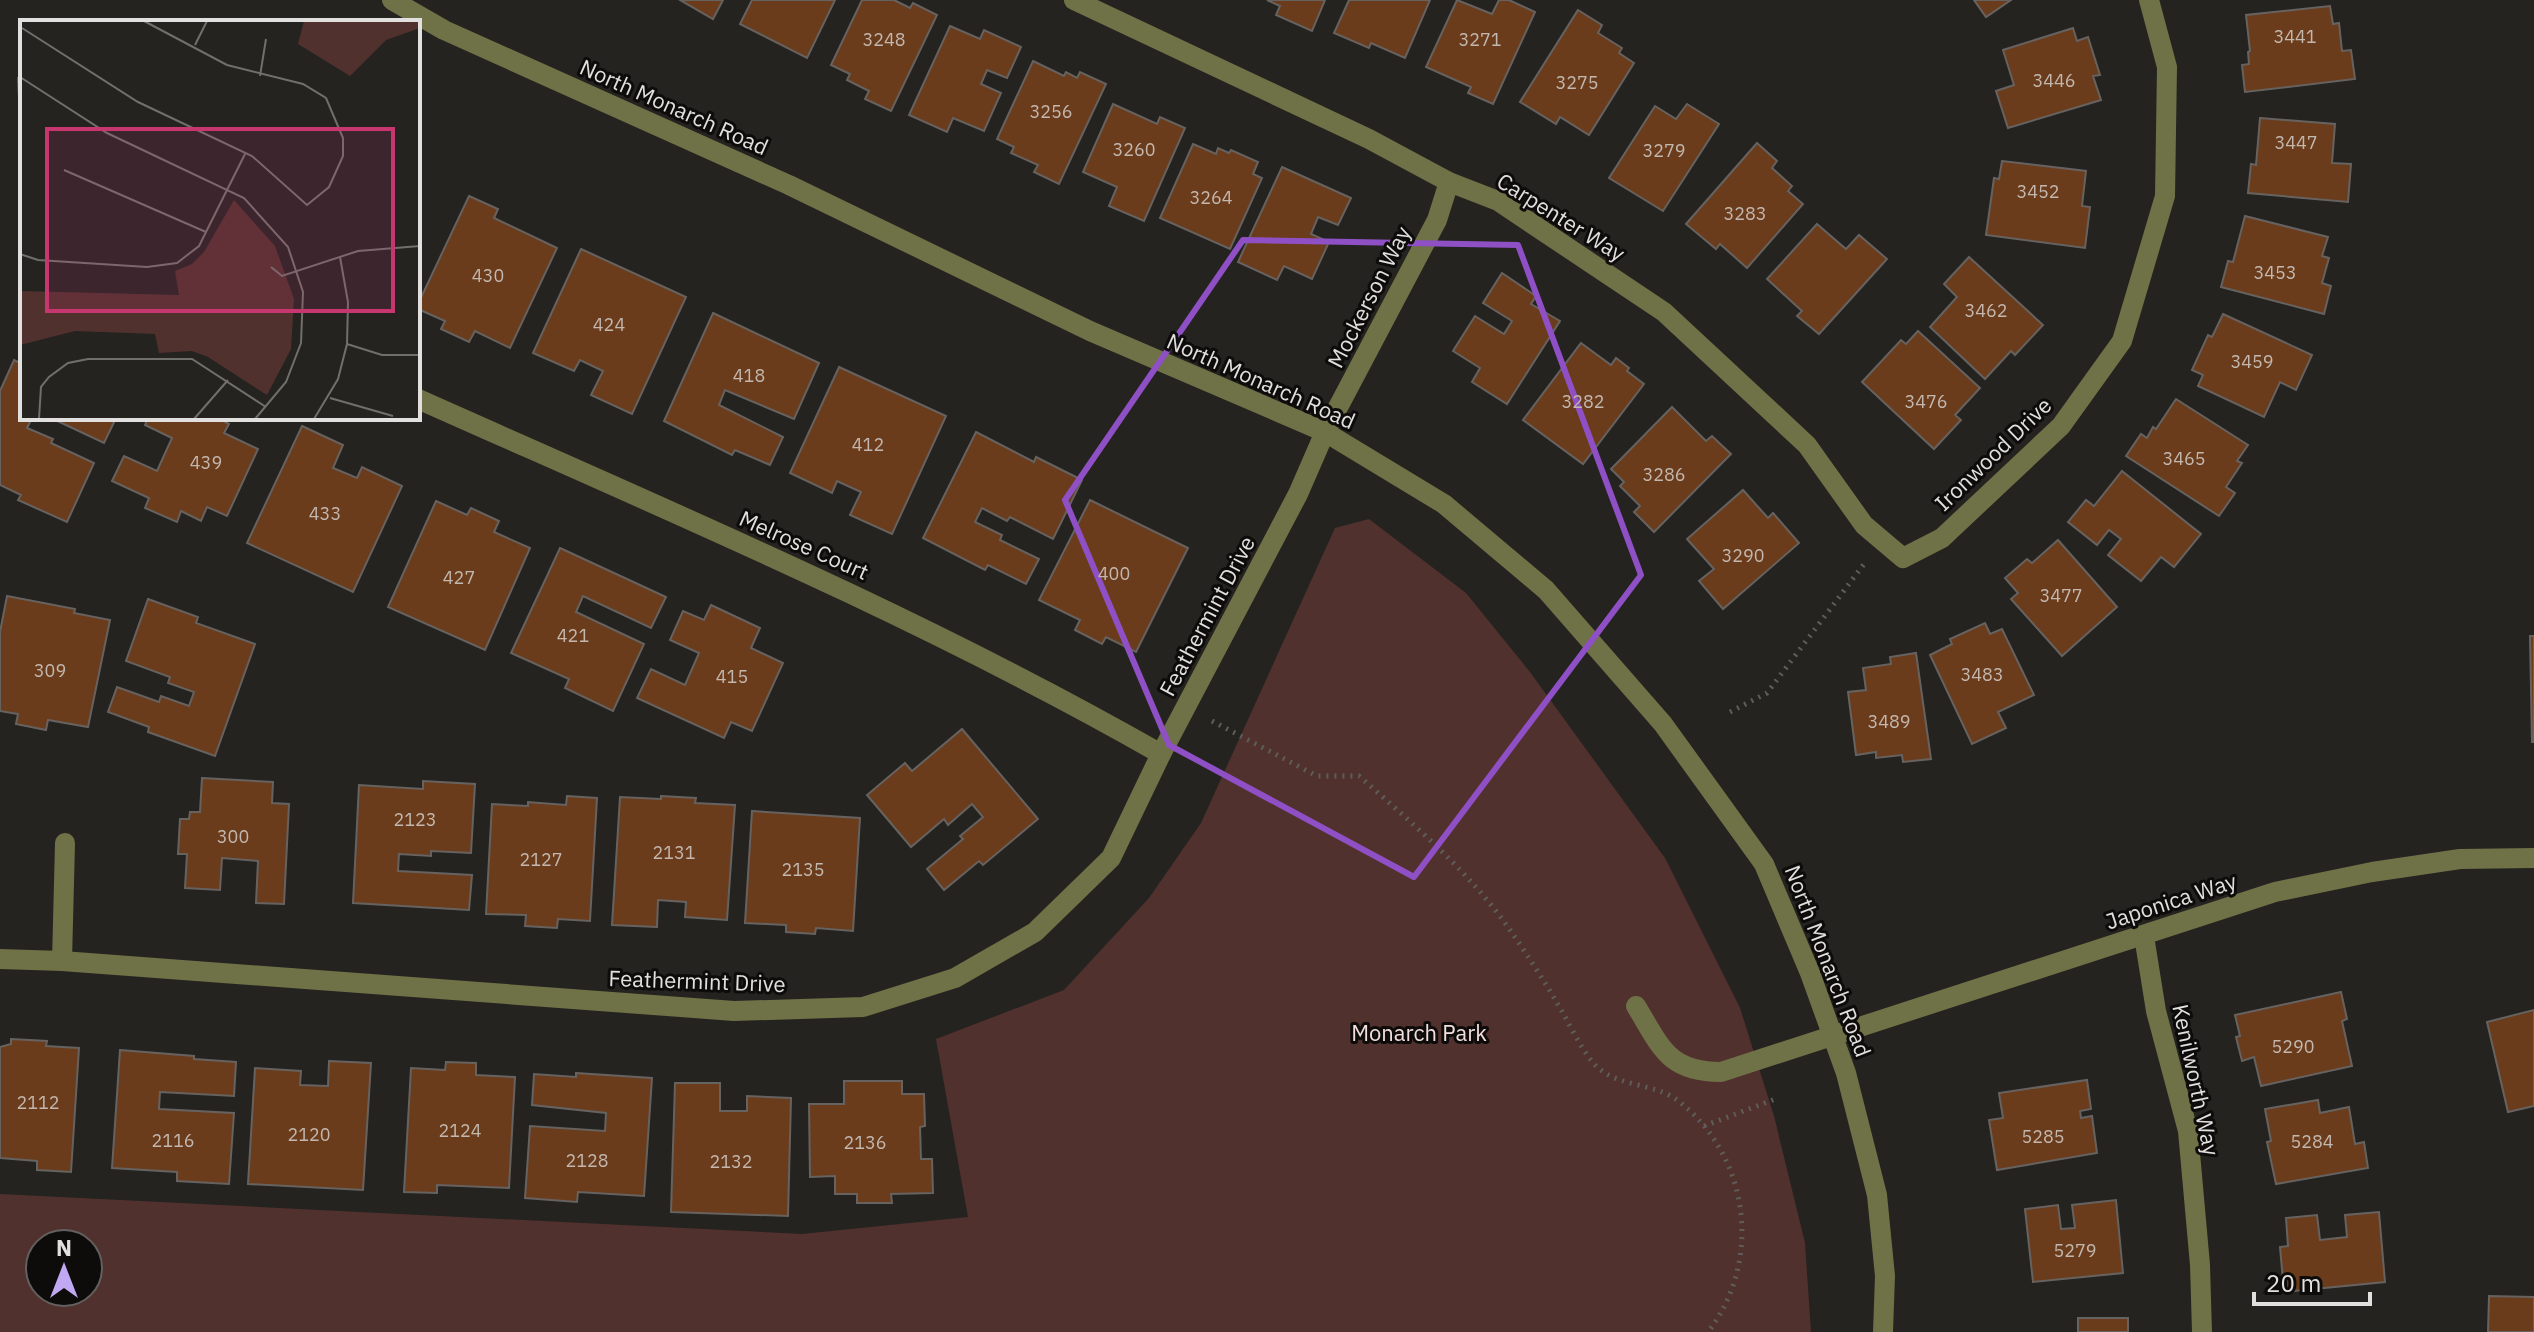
<svg xmlns="http://www.w3.org/2000/svg" width="2534" height="1332" font-family="'IBM Plex Sans',sans-serif">
<style>
.green{fill:#51312e;fill-rule:evenodd}
.building{fill:#6a3c1c;stroke:#666260;stroke-width:2}
.lines{fill:none;stroke-linecap:round;stroke-linejoin:round}
.path{stroke:#5e5d5a;stroke-width:5;stroke-dasharray:2 6;stroke-linecap:butt}
.minor{stroke:#6f7146;stroke-width:20}
.marked{fill:none;stroke:#8f50c5;stroke-width:6;stroke-linejoin:round}
.labels{text-anchor:middle;stroke-width:6;stroke-linejoin:round;paint-order:stroke}
.number-label{font-size:18px;fill:#c3b7ae}
.street-label{font-size:22px;fill:#e1e0de;stroke:#0d0c0b}
.park-label{font-size:22px;fill:#f2dfdd;stroke:#0d0c0b}
.inset-road{fill:none;stroke:#706f6c;stroke-width:2}
.view{fill:#c7366f;fill-opacity:0.15;stroke:#c7366f;stroke-width:4}
.inset-edge{fill:none;stroke:#e1e0de;stroke-width:4}
</style>
<rect width="100%" height="100%" fill="#242320"/>
<path class="green" d="M1369,519l97,74 64,79 135,186 75,150 34,108 31,127 6,89h-1811v-138l802,40 166,-17 -32,-178 128,-49 85,-92 52,-75 134,-295zM40,1244h48v48h-48z"/>
<g class="building">
<path d="M680,0h43l-10,19z"/>
<path d="M752,0h83l-28,58 -67,-34z"/>
<path d="M862,0h32l16,8 3,-5 24,12 -46,96 -26,-12 4,-8 -22,-11 3,-6 -19,-9z"/>
<path d="M1267,0h58l-13,31 -36,-16 4,-9z"/>
<path d="M1349,0h81l-25,58 -34,-15 -2,5 -35,-15z"/>
<path d="M1457,0l35,14 7,-14h10l26,12 -42,92 -25,-11 3,-6 -45,-20z"/>
<path d="M1974,0h37l-25,17z"/>
<path d="M2330,6l3,18 6,-1 3,28 9,-1 4,29 -110,13 -3,-27 7,-1 -1,-12 2,-1 -4,-36z"/>
<path d="M1578,10l24,15 -4,8 24,15 -3,5 15,10 -45,72 -29,-18 -4,7 -36,-22z"/>
<path d="M950,26l30,13 4,-9 37,17 -14,31 -20,-8 -6,14 20,9 -17,38 -31,-13 -6,14 -38,-17z"/>
<path d="M2073,28l4,13 11,-4 12,38 -7,1 8,24 -93,28 -12,-37 18,-6 -11,-35z"/>
<path d="M1033,61l31,15 2,-4 11,6 3,-6 26,12 -47,100 -25,-12 4,-7 -27,-12 3,-6 -17,-8z"/>
<path d="M22,77v77l-4,-76z"/>
<path d="M1113,104l44,20 3,-7 25,11 -41,93 -35,-15 8,-19 -34,-15z"/>
<path d="M1687,104l32,20 -56,87 -54,-33 46,-72 21,13z"/>
<path d="M2260,118l75,6 -3,39 19,1 -3,38 -100,-9 3,-29 5,1z"/>
<path d="M1757,143l20,18 -5,7 20,18 -4,5 15,13 -56,64 -27,-24 -4,5 -30,-25z"/>
<path d="M1193,144l23,10 2,-6 11,5 2,-3 27,12 -5,12 9,4 -32,71 -70,-31z"/>
<path d="M2002,161l84,10 -4,35 8,1 -5,41 -99,-13 8,-57 5,1z"/>
<path d="M1282,167l69,31 -13,27 -20,-8 -7,17 18,8 -17,37 -28,-13 -7,14 -39,-18z"/>
<path d="M469,196l29,13 -4,9 63,30 -47,100 -35,-17 -6,11 -28,-13 4,-8 -27,-12v-5z"/>
<path d="M2245,216l83,21 -6,19 7,2 -7,25 9,3 -7,28 -103,-27 7,-26 5,1z"/>
<path d="M1817,224l29,25 13,-14 28,24 -68,75 -22,-18 5,-5 -35,-32z"/>
<path d="M581,249l105,48 -54,117 -41,-19 12,-24 -23,-11 -6,11 -41,-18z"/>
<path d="M1969,257l74,68 -28,30 -4,-4 -26,28 -55,-52 27,-30 -13,-13z"/>
<path d="M1502,273l34,23 -5,8 29,17 -53,83 -35,-22 8,-14 -27,-17 22,-35 29,18 8,-13 -29,-18z"/>
<path d="M713,313l106,50 -25,56 -69,-29 -6,15 64,32 -13,28 -35,-15 -3,5 -68,-34z"/>
<path d="M2223,314l89,41 -16,35 -16,-8 -16,35 -66,-31 5,-11 -11,-5 16,-35 4,2z"/>
<path d="M1918,331l62,57 -25,27 6,5 -27,29 -72,-67 39,-42 5,4z"/>
<path d="M1581,343l30,22 5,-7 13,10 -2,3 17,13 -61,80 -60,-44z"/>
<path d="M14,360l8,4v54h10l-5,10 26,11 -2,4 43,20 -27,59 -49,-22 3,-5 -21,-10v-94z"/>
<path d="M839,367l107,49 -54,118 -42,-19 11,-23 -24,-11 -5,12 -42,-20z"/>
<path d="M2176,399l72,46 -11,16 5,2 -16,24 9,6 -16,23 -93,-60 15,-22 6,4 6,-11 3,2z"/>
<path d="M1672,407l34,34 6,-5 19,18 -77,78 -20,-20 6,-6 -20,-20 4,-4 -13,-13z"/>
<path d="M51,418h65l-12,25z"/>
<path d="M148,418h76l-1,3 6,3 -5,9 34,16 -31,67 -20,-9 -6,14 -20,-10 -4,11 -32,-14 4,-10 -37,-17 12,-25 33,15 15,-33 -27,-13z"/>
<path d="M302,426l41,19 -10,23 24,10 5,-11 40,19 -49,106 -106,-49z"/>
<path d="M976,432l58,30 2,-5 46,23 -29,59 -43,-22 -3,4 -25,-13 -7,14 27,13 -2,5 39,19 -13,25 -38,-19 -3,5 -62,-32z"/>
<path d="M2122,471l79,63 -27,33 -13,-10 -20,24 -33,-26 13,-16 -12,-9 -12,15 -29,-23 18,-22 8,6z"/>
<path d="M1743,490l25,28 5,-5 26,30 -76,66 -24,-28 15,-12 -27,-30z"/>
<path d="M1090,500l98,48 -52,104 -30,-15 -4,7 -27,-14 5,-10 -41,-20z"/>
<path d="M436,501l31,14 4,-7 28,13 -5,11 36,16 -45,102 -97,-43z"/>
<path d="M2058,540l59,67 -55,49 -51,-57 7,-6 -13,-15 22,-19 5,4z"/>
<path d="M560,548l106,49 -15,31 -68,-32 -7,16 68,32 -31,67 -48,-23 4,-9 -58,-26z"/>
<path d="M7,596l68,13 -1,4 36,7 -22,107 -40,-7 -2,10 -30,-6 2,-10 -18,-3v-79z"/>
<path d="M148,599l50,18 -2,6 59,21 -40,112 -67,-24 1,-5 -41,-15 9,-25 42,15 2,-6 28,10 5,-14 -26,-9 2,-6 -44,-16z"/>
<path d="M711,605l49,23 -9,20 32,15 -31,68 -21,-9 -7,16 -87,-40 14,-29 34,16 14,-32 -29,-13 13,-29 21,9z"/>
<path d="M1985,623l5,11 12,-5 32,66 -36,17 8,16 -34,16 -42,-89 22,-11 -2,-5z"/>
<path d="M2530,636h4v106h-2z"/>
<path d="M1916,653l15,106 -28,3 -1,-7 -26,3v-6l-20,3 -8,-63 18,-2 -3,-22 28,-4 -1,-7z"/>
<path d="M962,729l76,90 -55,46 -4,-4 -35,29 -17,-21 36,-30 -3,-3 23,-19 -11,-13 -24,21 -4,-6 -33,28 -44,-52 38,-32 7,8z"/>
<path d="M202,778l71,4 -1,21 17,1 -5,100 -28,-1 2,-42 -36,-3 -2,32 -35,-2 2,-34h-9l2,-35h9l1,-7h10z"/>
<path d="M423,781l52,3 -4,69 -40,-2v5l-32,-2 -1,17 74,4 -3,35 -116,-7 6,-118 64,4z"/>
<path d="M567,796l30,2 -7,123 -32,-2 -1,9 -32,-2 1,-11 -40,-1 6,-110 36,2v-4l38,3z"/>
<path d="M661,796l35,2 -1,5 40,2 -8,115 -42,-3 1,-15 -28,-2 -1,27 -45,-2 8,-128 41,2z"/>
<path d="M752,811l108,7 -7,113 -37,-3 -1,6 -29,-2v-7l-41,-2z"/>
<path d="M2341,992l6,27 -5,2 10,45 -91,20 -7,-29 -12,4 -6,-24 4,-1 -5,-21z"/>
<path d="M2534,1010v96l-26,6 -21,-90z"/>
<path d="M11,1039l36,2 -1,5 33,2 -8,124 -34,-2v-9l-37,-3v-111l11,-3z"/>
<path d="M120,1050l74,6v3l42,3 -2,34 -74,-4 -1,17 75,4 -5,71 -52,-3v-9l-65,-4z"/>
<path d="M329,1061l42,2 -8,127 -115,-6 7,-116 46,3 -1,14 28,1z"/>
<path d="M446,1062l30,1v12l39,2 -6,111 -72,-3v8l-33,-1 7,-124 34,2z"/>
<path d="M576,1073l76,5 -8,118 -66,-4 -1,10 -52,-4 5,-72 75,5 1,-18 -74,-8 2,-31 42,3z"/>
<path d="M2087,1080l4,29 -11,2 1,7 11,-2 5,37 -100,17 -8,-50 14,-2 -4,-25z"/>
<path d="M844,1081h58v13h22l1,32 -5,1 1,32h11l1,34 -42,1 1,9h-35v-9h-22v-18l-25,1 -1,-73h35z"/>
<path d="M675,1083h45v28h27v-15l44,2 -3,118 -117,-4z"/>
<path d="M2318,1100l2,13 29,-6 6,37 9,-2 4,26 -92,16 -9,-42 4,-1 -6,-32z"/>
<path d="M2116,1200l7,73 -90,9 -8,-73 33,-4 3,24 14,-1 -3,-23z"/>
<path d="M2379,1212l6,70 -101,10 -4,-45 8,-1 -2,-28 31,-3 3,25 27,-3 -2,-22z"/>
<path d="M2489,1296l45,1v35h-46z"/>
<rect x="2078" y="1318" width="50" height="14"/>
</g>
<g class="lines">
<g class="path">
<path d="M1730,712l37,-19 97,-129"/>
<path d="M1212,721l105,55h42c52,46 108,94 149,151 18,26 36,53 52,81 10,17 19,37 31,52 20,28 60,21 86,40 73,55 86,161 31,232"/>
<path d="M1704,1126l74,-28"/>
</g>
<g class="minor">
<path d="M392,0l52,30 345,155 301,146 235,101 119,72 102,86 117,134 101,140 46,109 36,100 31,122 8,81 -2,56"/>
<path d="M1074,0l295,139 80,43 49,19 166,111 143,133 57,80 39,33 39,-20 119,-112 61,-85 43,-145 2,-129 -18,-67"/>
<path d="M418,399c251,112 505,219 743,355"/>
<path d="M2144,936l12,75 32,120 12,134 2,67"/>
<path d="M0,959l62,2 672,50 129,-4 92,-29 80,-46 76,-74 50,-104 137,-260 27,-62 112,-212 12,-38"/>
<path d="M62,961l3,-118"/>
<path d="M1636,1006c25,41 32,66 85,66l554,-180 97,-20 88,-13 74,-1"/>
</g>
</g>
<path class="marked" d="M1243,240l275,5 123,330 -227,302 -245,-132 -104,-245z"/>
<g class="labels">
<g class="number-label">
<text x="2295" y="43">3441</text>
<text x="884" y="46">3248</text>
<text x="1480" y="46">3271</text>
<text x="2054" y="87">3446</text>
<text x="1577" y="89">3275</text>
<text x="1051" y="118">3256</text>
<text x="2296" y="149">3447</text>
<text x="1134" y="156">3260</text>
<text x="1664" y="157">3279</text>
<text x="2038" y="198">3452</text>
<text x="1211" y="204">3264</text>
<text x="1745" y="220">3283</text>
<text x="2275" y="279">3453</text>
<text x="488" y="282">430</text>
<text x="1986" y="317">3462</text>
<text x="609" y="331">424</text>
<text x="2252" y="368">3459</text>
<text x="749" y="382">418</text>
<text x="1583" y="408">3282</text>
<text x="1926" y="408">3476</text>
<text x="868" y="451">412</text>
<text x="2184" y="465">3465</text>
<text x="206" y="469">439</text>
<text x="1664" y="481">3286</text>
<text x="325" y="520">433</text>
<text x="1743" y="562">3290</text>
<text x="1114" y="580">400</text>
<text x="459" y="584">427</text>
<text x="2061" y="602">3477</text>
<text x="573" y="642">421</text>
<text x="50" y="677">309</text>
<text x="1982" y="681">3483</text>
<text x="732" y="683">415</text>
<text x="1889" y="728">3489</text>
<text x="415" y="826">2123</text>
<text x="233" y="843">300</text>
<text x="674" y="859">2131</text>
<text x="541" y="866">2127</text>
<text x="803" y="876">2135</text>
<text x="2293" y="1053">5290</text>
<text x="38" y="1109">2112</text>
<text x="460" y="1137">2124</text>
<text x="309" y="1141">2120</text>
<text x="2043" y="1143">5285</text>
<text x="173" y="1147">2116</text>
<text x="2312" y="1148">5284</text>
<text x="865" y="1149">2136</text>
<text x="587" y="1167">2128</text>
<text x="731" y="1168">2132</text>
<text x="2075" y="1257">5279</text>
</g>
<g class="street-label">
<text transform="translate(674 107) rotate(24)" y="8">North Monarch Road</text>
<text transform="translate(1561 217) rotate(32)" y="8">Carpenter Way</text>
<text transform="translate(1369 297) rotate(-63)" y="8">Mockerson Way</text>
<text transform="translate(1261 381) rotate(24)" y="8">North Monarch Road</text>
<text transform="translate(1993 454) rotate(-44)" y="8">Ironwood Drive</text>
<text transform="translate(804 545) rotate(24)" y="8">Melrose Court</text>
<text transform="translate(1207 616) rotate(-62)" y="8">Feathermint Drive</text>
<text transform="translate(2171 901) rotate(-18)" y="8">Japonica Way</text>
<text transform="translate(1828 961) rotate(69)" y="8">North Monarch Road</text>
<text transform="translate(697 981) rotate(2)" y="8">Feathermint Drive</text>
<text transform="translate(2196 1080) rotate(78)" y="8">Kenilworth Way</text>
</g>
<g class="park-label">
<text x="1419" y="1041">Monarch Park</text>
</g>
</g>
<g transform="translate(20 20)">
<rect width="400" height="400" fill="#242320"/>
<path d="M284,1h116v7l-34,12 -36,36 -52,-32zM214,180l41,46 19,53 -3,50 -24,46 -59,-38 -16,-6 -33,2 -4,-19 -80,-3 -55,14v-54l159,4 -4,-24 17,-7 12,-12z" fill="#51312e"/>
<path class="inset-road" d="M2,8l116,74 114,54 55,49 22,-18 14,-31v-18l-17,-40 -23,-14 -76,-19 -83,-44M175,25l12,-24M400,36v147M240,56l6,-37M0,57l87,56 137,65 44,49 15,45 -2,51 -15,39 -31,37M44,150l142,62M0,234l18,6 109,7 30,-4 22,-17 46,-92M251,247l11,9 76,-25 62,-5M327,324l35,11h38M310,378l63,18M19,399l2,-32 8,-10 19,-14 20,-4h104l74,48M174,399l34,-39M294,399l24,-40 9,-35 1,-42 -8,-45"/>
<path class="view" d="M27,109h346v182h-346z"/>
<rect width="400" height="400" class="inset-edge"/>
</g>
<g transform="translate(64 1268)"><circle r="38" fill="#0d0c0b" stroke="#62615f" stroke-width="2"/>
<path d="M0-6L14 30L0 20L-14 30Z" fill="#c1a8f3"/>
<text y="-12" font-size="22" font-weight="bold" text-anchor="middle" fill="#e1e0de">N</text>
</g>
<path d="M2254 1292v12h116v-12" fill="none" stroke="#e1e0de" stroke-width="4"/>
<text x="2266" y="1292" font-size="24" fill="#e1e0de" stroke="#0d0c0b" stroke-width="6" paint-order="stroke">20 m</text>
</svg>
